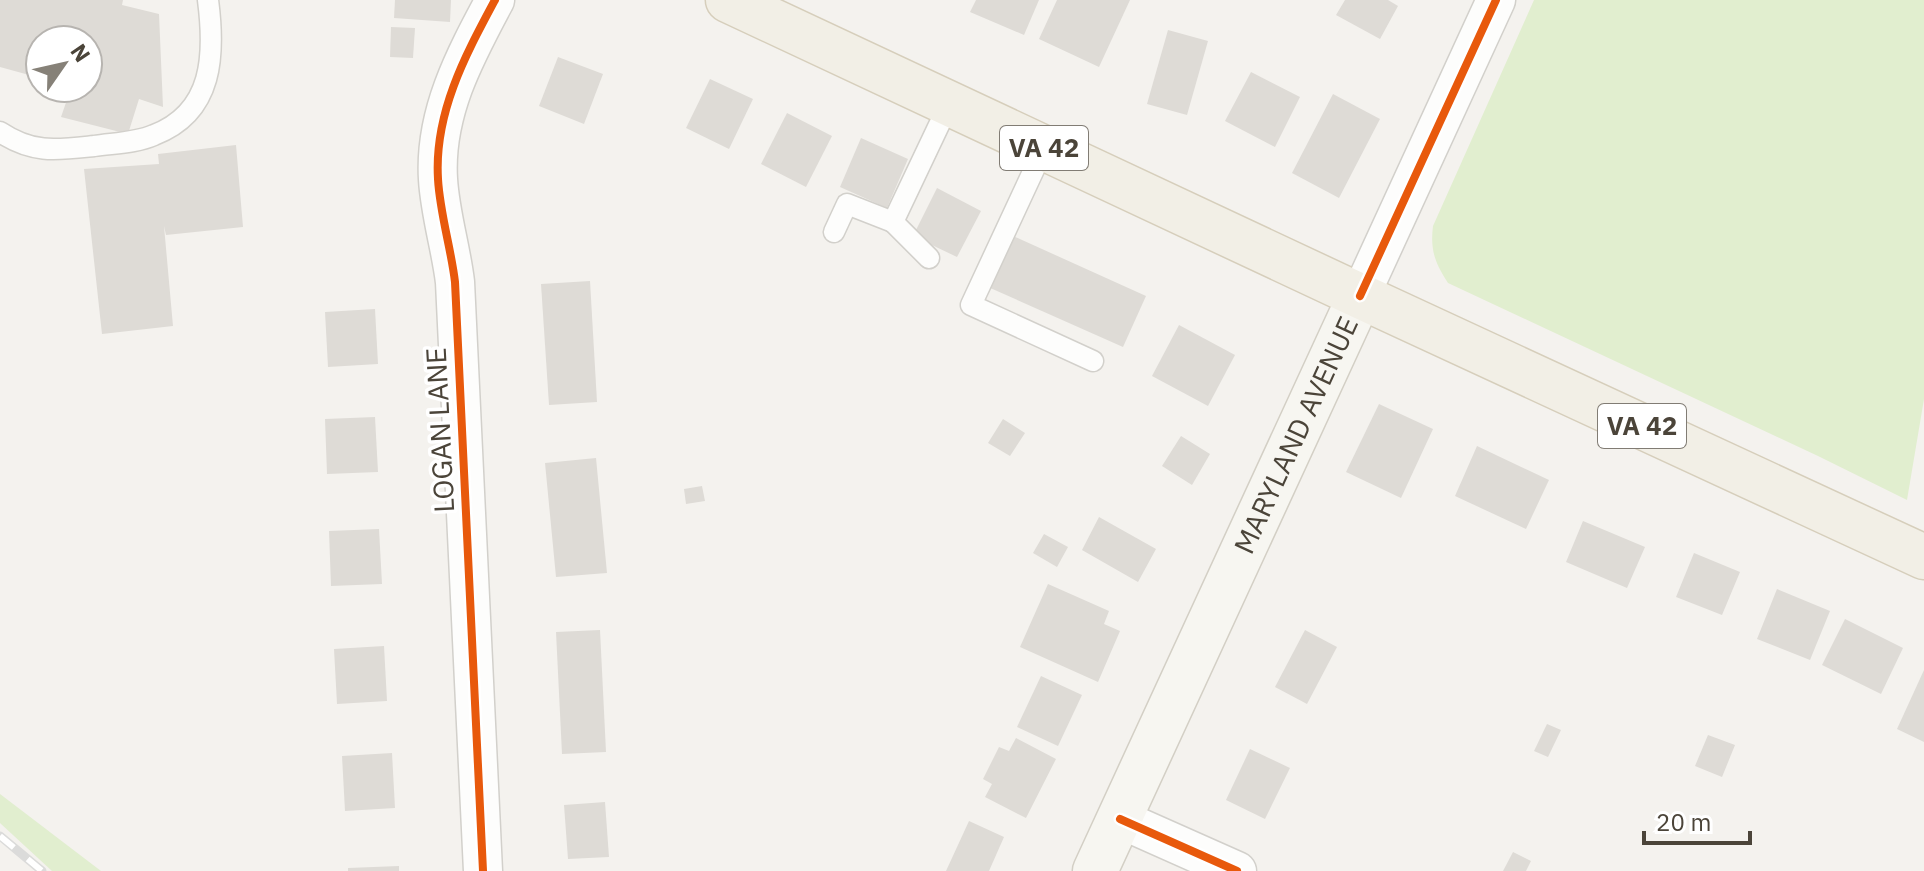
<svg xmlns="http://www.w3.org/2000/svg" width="1924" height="871" font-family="'IBM Plex Sans',sans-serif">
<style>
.green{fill:#e1eecf}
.building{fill:#dedbd6}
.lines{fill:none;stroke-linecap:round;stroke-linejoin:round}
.lane-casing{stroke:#d2d0cb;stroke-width:23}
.street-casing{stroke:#d2d0cb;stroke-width:41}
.secondary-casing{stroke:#d3cfc5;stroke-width:47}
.primary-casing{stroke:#d6cebb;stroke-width:47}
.lane{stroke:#fdfdfc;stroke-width:20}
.street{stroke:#fdfdfc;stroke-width:38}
.secondary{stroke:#f7f6f1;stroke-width:44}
.primary{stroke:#f2efe6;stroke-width:44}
.rail-casing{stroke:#dbdbda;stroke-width:9}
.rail{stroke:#fff;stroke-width:6;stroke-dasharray:18;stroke-linecap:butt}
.cycleway-casing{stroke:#fff;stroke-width:13}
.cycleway{stroke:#e8590c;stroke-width:8}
.labels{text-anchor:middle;stroke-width:7;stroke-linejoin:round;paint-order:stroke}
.shield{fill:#fff;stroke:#817c74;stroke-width:2}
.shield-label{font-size:26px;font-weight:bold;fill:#4b4439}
.street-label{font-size:28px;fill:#4b4439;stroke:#fff}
</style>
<rect width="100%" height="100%" fill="#f4f2ee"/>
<g class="green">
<path d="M1534,0h390v399l-17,101 -89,-44 -370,-173c-13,-20 -18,-33 -15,-57z"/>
<path d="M0,794l101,77h-49l-52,-48z"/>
</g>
<g class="building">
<path d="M0,0h123l-1,5 37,9 4,93 -24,-8 -11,35 -67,-17 10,-29h17v-48h-48v38l-40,-11z"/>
<path d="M395,0h56l-1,22 -56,-4z"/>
<path d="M976,0h63l-15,35 -54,-23z"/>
<path d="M1057,0h73l-31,67 -60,-28z"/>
<path d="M1345,0h43l10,6 -18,33 -44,-24z"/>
<path d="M391,27l24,1 -2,30 -23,-1z"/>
<path d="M1168,30l40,11 -21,74 -40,-11z"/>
<path d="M558,57l45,17 -19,50 -45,-18z"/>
<path d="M1251,72l49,25 -25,50 -50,-26z"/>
<path d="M710,79l43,20 -24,50 -43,-21z"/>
<path d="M1333,94l47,25 -41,79 -47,-25z"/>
<path d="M787,113l45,23 -26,51 -45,-23z"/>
<path d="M861,138l47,21 -21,49 -47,-21z"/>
<path d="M236,145l7,82 -77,8 -2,-9 9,100 -71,8 -18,-165 75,-5 -1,-10z"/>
<path d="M937,188l44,23 -24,46 -44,-21z"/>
<path d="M1011,235l135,61 -23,51 -135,-60z"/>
<path d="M590,281l7,121 -48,3 -8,-121z"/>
<path d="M375,309l3,55 -50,3 -3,-55z"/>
<path d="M1179,325l56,30 -27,51 -56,-30z"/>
<path d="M1379,404l54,25 -32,69 -55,-26z"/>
<path d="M375,417l3,55 -51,2 -2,-55z"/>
<path d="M1003,419l22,14 -15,23 -22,-13z"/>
<path d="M1181,436l29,18 -18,31 -30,-19z"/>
<path d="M1477,446l72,34 -23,49 -71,-33z"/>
<path d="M596,458l11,115 -51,4 -11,-114z"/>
<path d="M702,486l3,15 -19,3 -2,-15z"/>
<path d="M1099,517l57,32 -18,33 -56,-32z"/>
<path d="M1583,521l62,26 -18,41 -61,-26z"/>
<path d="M379,529l3,55 -51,2 -2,-55z"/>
<path d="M1044,534l24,13 -11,20 -24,-14z"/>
<path d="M1694,553l46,19 -18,43 -46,-18z"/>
<path d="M1048,584l61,27 -5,13 16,7 -22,51 -78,-35z"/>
<path d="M1777,589l53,22 -20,49 -53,-21z"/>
<path d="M1845,619l58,29 -22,46 -59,-29z"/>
<path d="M600,630l6,122 -44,2 -6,-122z"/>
<path d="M1305,630l32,17 -30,57 -32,-17z"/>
<path d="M384,646l3,55 -50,3 -3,-55z"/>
<path d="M1924,670v72l-27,-13z"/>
<path d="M1041,676l41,19 -24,51 -41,-19z"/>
<path d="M1547,724l14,6 -13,27 -14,-6z"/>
<path d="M1708,735l27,10 -13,32 -27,-11z"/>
<path d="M1016,738l40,21 -30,59 -41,-21 7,-13 -9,-5 16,-32 10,4z"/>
<path d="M1250,749l40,19 -25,51 -39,-19z"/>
<path d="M392,753l3,55 -50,3 -3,-55z"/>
<path d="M605,802l4,55 -41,2 -4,-54z"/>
<path d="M969,821l35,16 -15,34h-43z"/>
<path d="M1513,852l18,9 -5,10h-23z"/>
<path d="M399,866v5h-51v-3z"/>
</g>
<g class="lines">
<defs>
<g id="lane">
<path d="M0,132c33,22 57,18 94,14 20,-3 42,-3 60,-11 60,-23 61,-81 54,-135"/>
<path d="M1044,148l-73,157 122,56"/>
<path d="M834,232l13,-28 46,18"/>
<path d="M929,258l-36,-36 56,-118"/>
</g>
<g id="street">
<path d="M1360,296l136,-296"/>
<path d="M1120,819l117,52"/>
<path d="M483,871l-28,-589c-4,-34 -15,-68 -17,-103 -4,-66 27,-123 57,-179"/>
</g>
<g id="secondary">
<path id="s1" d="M1095,871l265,-575"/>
</g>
<path id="primary" d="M728,0l632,296 564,261"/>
</defs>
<use href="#lane" class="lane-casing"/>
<use href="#street" class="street-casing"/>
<use href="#secondary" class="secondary-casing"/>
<use href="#primary" class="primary-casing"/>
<use href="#lane" class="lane"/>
<use href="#street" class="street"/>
<use href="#secondary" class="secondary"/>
<use href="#primary" class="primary"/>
<defs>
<path id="rail" d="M0,836l42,35"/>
</defs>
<use href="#rail" class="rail-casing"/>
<use href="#rail" class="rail"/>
<defs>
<g id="cycleway">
<path d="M1360,296l136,-296"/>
<path d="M1120,819l117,52"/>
<path d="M483,871l-28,-589c-4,-34 -15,-68 -17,-103 -4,-66 27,-123 57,-179"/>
</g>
</defs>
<use href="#cycleway" class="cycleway-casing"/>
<use href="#cycleway" class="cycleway"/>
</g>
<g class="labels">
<g class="shield">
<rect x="1000" y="126" width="88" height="44" rx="6"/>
<rect x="1598" y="404" width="88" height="44" rx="6"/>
</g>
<g class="shield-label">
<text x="1044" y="157">VA 42</text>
<text x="1642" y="435">VA 42</text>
</g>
<g class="street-label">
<text transform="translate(440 430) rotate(-93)" y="10">LOGAN LANE</text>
<text dy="10" stroke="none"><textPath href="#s1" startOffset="480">MARYLAND AVENUE</textPath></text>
</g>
</g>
<g transform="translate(64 64) rotate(56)"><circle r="38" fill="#ffffff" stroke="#b7b4b0" stroke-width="2"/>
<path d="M0-6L14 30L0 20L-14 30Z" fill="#868178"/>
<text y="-12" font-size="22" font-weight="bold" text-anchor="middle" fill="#4b4439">N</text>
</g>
<path d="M1644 831v12h106v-12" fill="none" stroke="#4b4439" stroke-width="4"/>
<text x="1656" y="831" font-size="24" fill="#4b4439" stroke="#ffffff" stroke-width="6" paint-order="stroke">20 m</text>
</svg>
